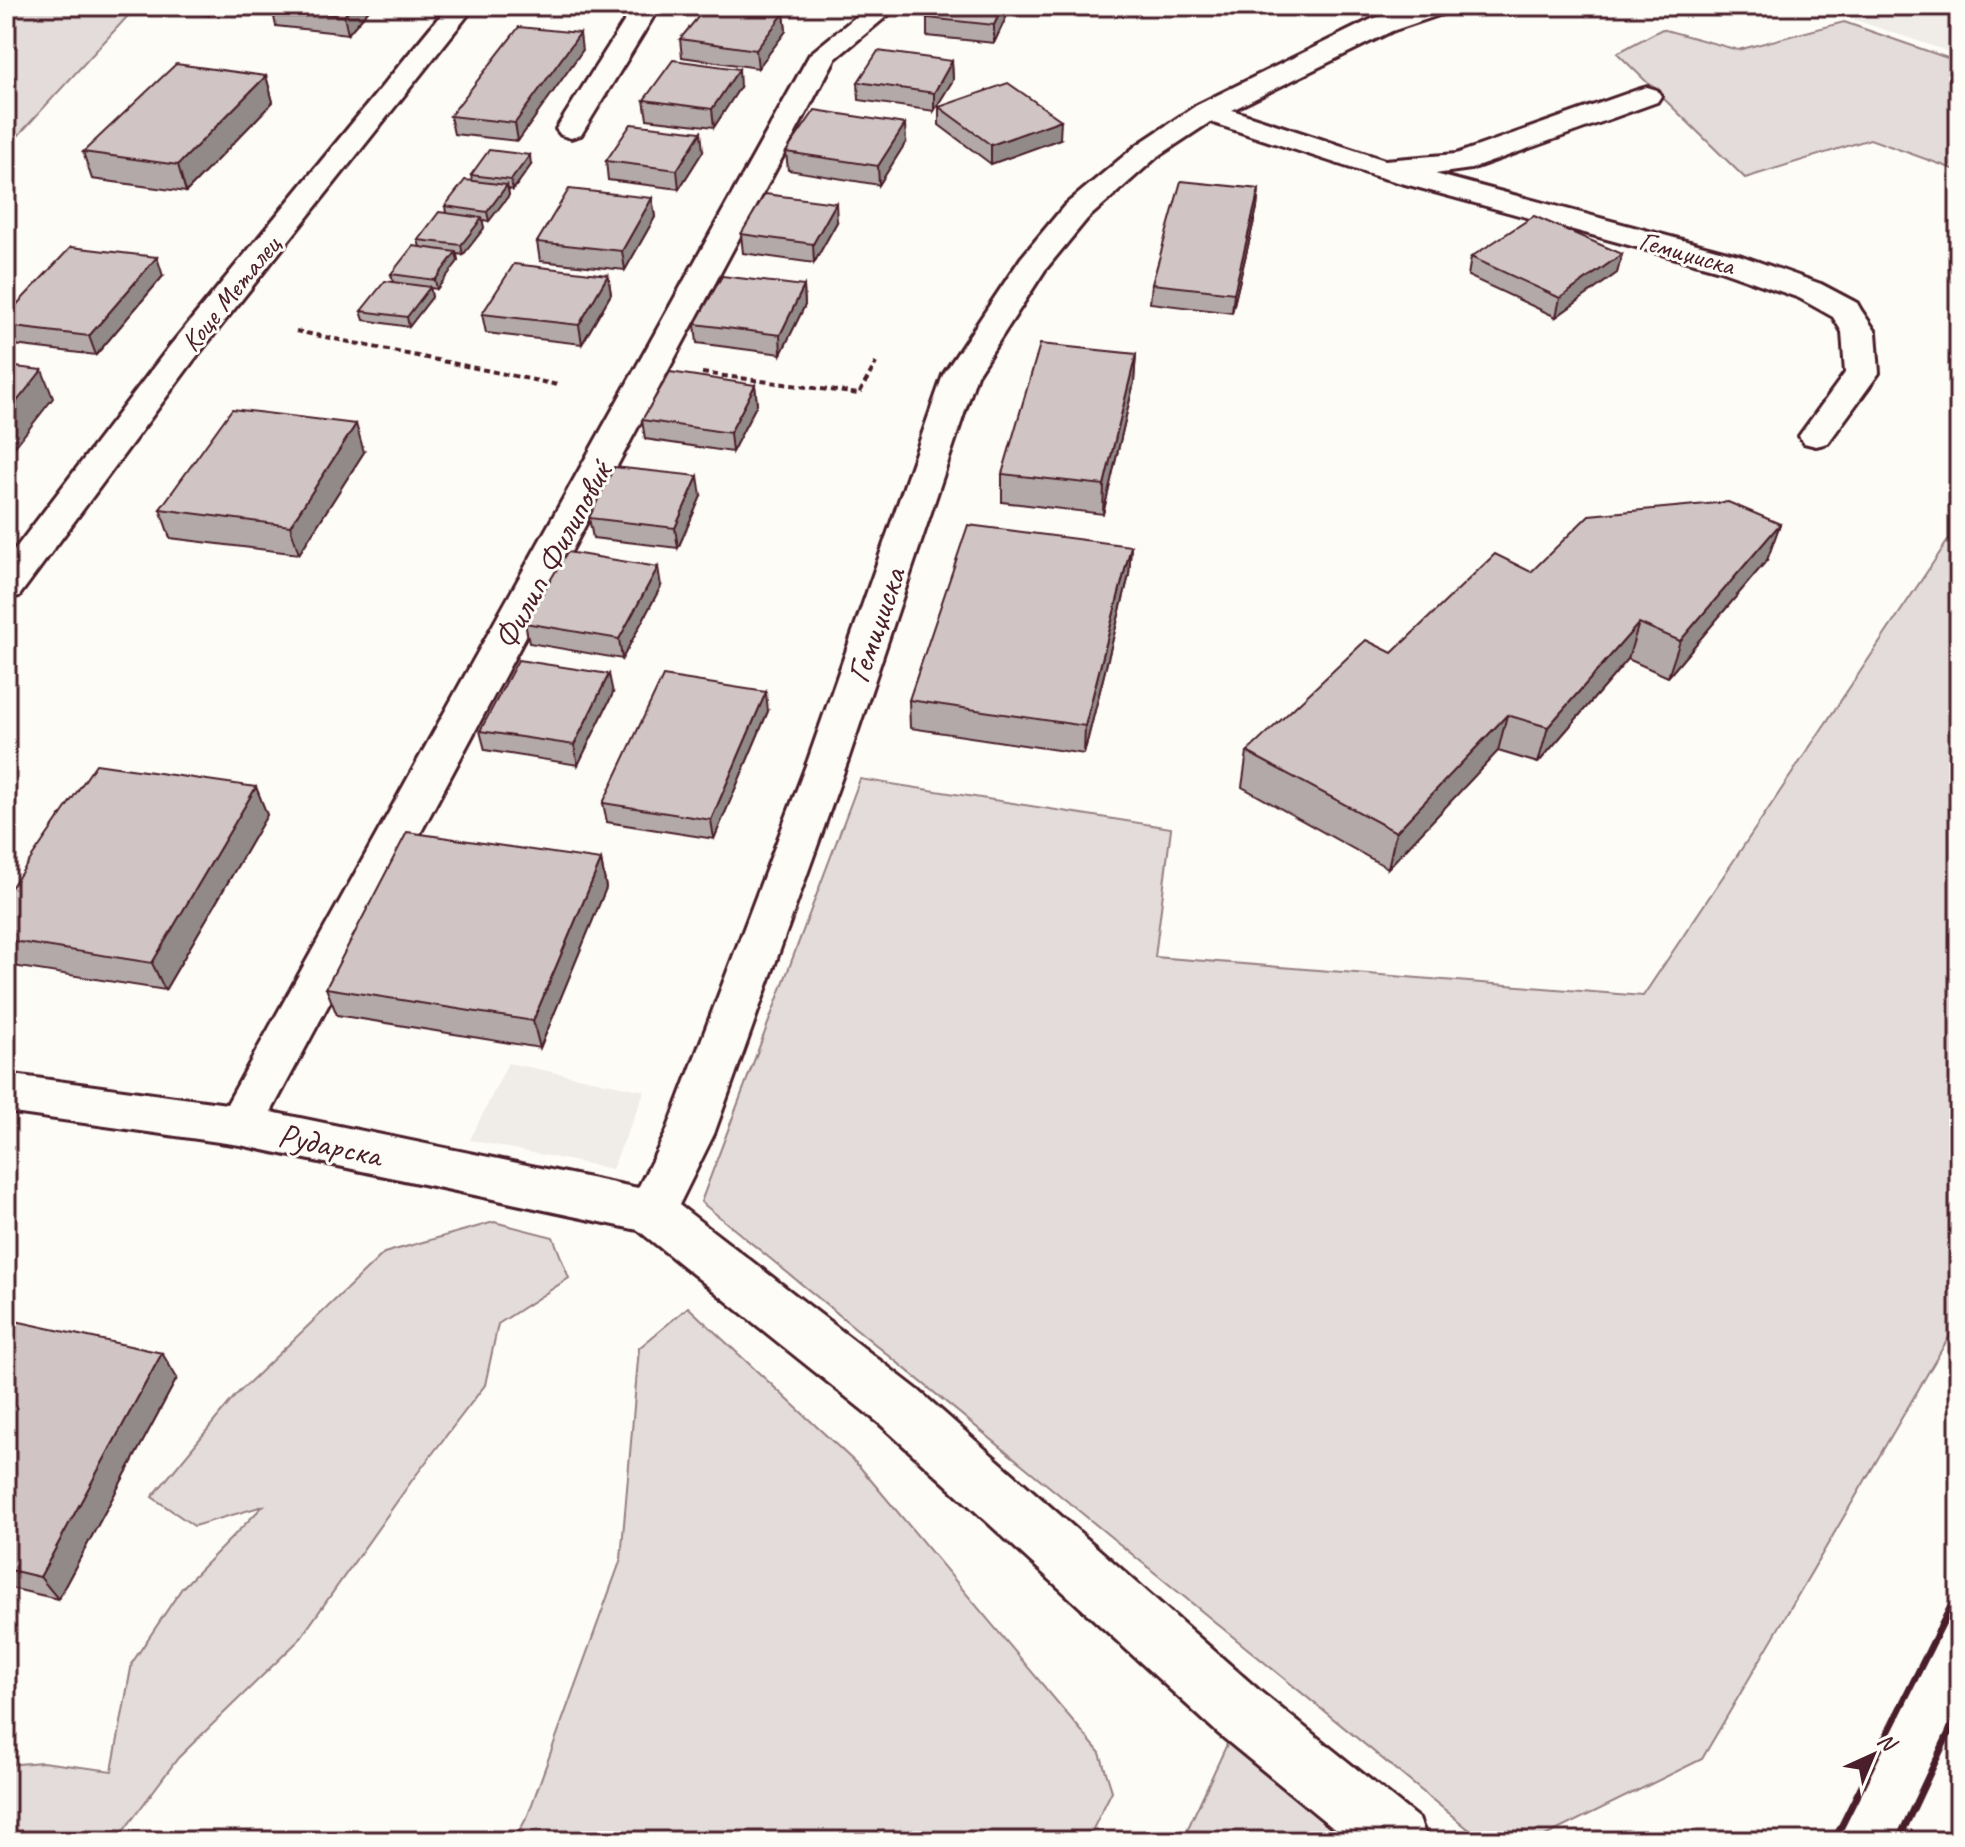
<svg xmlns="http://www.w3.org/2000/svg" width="1965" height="1847" font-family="Caveat,sans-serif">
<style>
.built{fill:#f0ece8}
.green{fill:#e3dcda;stroke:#967e82;stroke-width:2}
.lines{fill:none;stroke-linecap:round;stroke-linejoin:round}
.street-casing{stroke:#4a1f2b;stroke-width:6}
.secondary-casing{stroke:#4a1f2b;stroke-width:6}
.path{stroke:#4a1f2b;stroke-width:4;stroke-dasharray:6 4;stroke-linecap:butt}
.street{fill:#fdfcf7;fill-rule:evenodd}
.secondary{fill:#fdfcf7;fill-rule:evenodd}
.rail{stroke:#4a1f2b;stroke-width:7}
.wall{fill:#b3a9a9;stroke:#4a1f2b;stroke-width:2}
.shaded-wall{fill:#928a89;stroke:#4a1f2b;stroke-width:2}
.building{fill:#d0c5c4;stroke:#4a1f2b;stroke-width:2}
.labels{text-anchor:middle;stroke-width:6;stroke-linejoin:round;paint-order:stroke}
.far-street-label{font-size:28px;fill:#4a1f2b;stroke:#fdfcf7}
.street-label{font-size:34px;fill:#4a1f2b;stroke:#fdfcf7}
</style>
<rect width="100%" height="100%" fill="#fdfcf7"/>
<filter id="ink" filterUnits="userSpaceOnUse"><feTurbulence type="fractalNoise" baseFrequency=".0125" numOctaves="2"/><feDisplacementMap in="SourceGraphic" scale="16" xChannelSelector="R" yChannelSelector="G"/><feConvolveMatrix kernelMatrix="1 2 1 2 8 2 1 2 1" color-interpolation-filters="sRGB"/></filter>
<g filter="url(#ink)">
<g class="built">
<path d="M1871,6h88v49l-106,-36z"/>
<path d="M508,1063l137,28 -33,78 -142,-29z"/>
</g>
<g class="green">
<path d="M6,6h131l-131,143z"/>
<path d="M1844,22l115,40v109l-89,-32 -125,39 -128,-125 45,-24 76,21z"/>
<path d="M1959,524v796l-257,439 -167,82h-52l-782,-639 159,-423 311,49 -16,129 488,39z"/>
<path d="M494,1222l59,15 16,41 -71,46 -13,61 -72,94 -114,161 -121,118 -62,83h-110v-76l36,-3 70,9 20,-108 50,-75 81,-82 -69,20 -42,-29 83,-101 149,-143z"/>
<path d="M688,1307l171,159 241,287 12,38 -25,50h-573l14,-26 93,-256 18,-211z"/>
<path d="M1241,1714l156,127h-215z"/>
</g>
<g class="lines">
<defs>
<g id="street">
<path d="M634,6h26l-79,129 -10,3 -10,-3 -5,-6z"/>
<path d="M869,6h30l-64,53 -564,1053 367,76 28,-55 142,-373 135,-385 78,-117 44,-53 72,-60 60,-40 175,-86 39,-13h40l-3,6 -56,19 -160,79 153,50 71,-6 181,-64 10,-3 10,3 4,6 -4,6 -186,67 -36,5 307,82 79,28 36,19 4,7 15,22 3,41 -51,70 -12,3 -12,-3 -5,-7 46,-63 -3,-41 -9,-15 -34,-19 -79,-28 -348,-95 -162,-53 -53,35 -70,62 -42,51 -68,105 -129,385 -134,374 -35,71 239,185 344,303 157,126 9,22h-79l-129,-106 -340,-311 -242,-194 -398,-85 -234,-33v-38l221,30 583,-1050z"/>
</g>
<path id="secondary" d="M448,6h27l-282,355 -174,235 -13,3v-38l163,-214z"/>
</defs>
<use href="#street" class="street-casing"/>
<use href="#secondary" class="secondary-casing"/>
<g class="path">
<path d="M296,331l262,54"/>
<path d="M702,373l157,21 17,-31"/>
</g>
<use href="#street" class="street"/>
<use href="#secondary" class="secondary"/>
<g class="rail">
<path d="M1834,1841l125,-251"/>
<path d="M1898,1841l61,-130"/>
</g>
</g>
<g class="wall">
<path d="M138,6h79l-8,9 -71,-7z"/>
<path d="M372,6l-24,28 -72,-8 -4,-18z"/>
<path d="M933,6h76v5l-15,32 -67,-7v-18z"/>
<path d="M784,13l2,18 -28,37 -76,-11 -2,-18z"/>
<path d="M582,51l-64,90 -64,-7 -4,-18z"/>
<path d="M952,61l1,19 -19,31 -75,-11 -1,-18z"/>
<path d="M266,76l7,26 -87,90 -94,-13 -9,-27z"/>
<path d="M740,87l-26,40 -67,-8 -3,-19z"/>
<path d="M939,107l121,32 -69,25 -52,-39z"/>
<path d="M906,142l-27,43 -91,-15 -2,-18z"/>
<path d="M703,151l-24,38 -71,-9 -2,-19z"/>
<path d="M531,165l-18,25 -5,-1 1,6 -20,26 -7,-1 2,8 -21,27 -6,-1 1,7 -21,28 -7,-1 2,9 -23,30 -45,-7 -3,-9 32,-29 -2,-8 29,-27 -2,-7 28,-27 -1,-7 27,-25 -1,-6z"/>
<path d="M1259,189l-2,19 -25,105 -82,-10 2,-19z"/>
<path d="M652,198l3,19 -30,53 -85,-9 -3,-19z"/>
<path d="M837,222l-23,41 -71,-10 -2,-19z"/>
<path d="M1622,254l-5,19 -61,44 -88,-41 3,-19z"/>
<path d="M608,275l3,19 -29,50 -96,-11 -4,-19z"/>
<path d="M163,276l-67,79 -90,-11v-28z"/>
<path d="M804,286l1,19 -24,49 -84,-11 -2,-19z"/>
<path d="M1136,354l-2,28 -31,132 -101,-12v-28z"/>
<path d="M755,385l2,19 -25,48 -87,-13 -3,-19z"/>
<path d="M364,452l-65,102 -129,-16 -10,-29z"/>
<path d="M701,496l-23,52 -85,-10 -4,-20z"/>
<path d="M1780,524l-13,36 -99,117 -40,-18 -90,104 -40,-12 -110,117 -146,-81 5,-35 145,-99 139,-81z"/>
<path d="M1131,546l-2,29 -45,179 -174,-26 -1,-28z"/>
<path d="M661,586l-39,73 -93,-16 -4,-20z"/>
<path d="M613,693l-35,72 -93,-15 -5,-19z"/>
<path d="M768,711l-54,128 -107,-17 -4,-19z"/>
<path d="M256,787l11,28 -102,175 -159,-25v-70z"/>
<path d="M601,860l5,28 -66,160 -203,-33 -11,-27z"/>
<path d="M6,1319l171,59 -119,221 -52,-12z"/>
</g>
<g class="shaded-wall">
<path d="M207,6h10l-8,9z"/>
<path d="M353,6h19l-24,28 -4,-18z"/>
<path d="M1003,6h6v5l-15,32v-18z"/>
<path d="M784,13l2,18 -28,37 -2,-18z"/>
<path d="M580,33l2,18 -64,90 -3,-18z"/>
<path d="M952,61l1,19 -19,31v-18z"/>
<path d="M739,69l1,18 -26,40 -2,-18z"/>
<path d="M266,76l7,26 -87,90 -8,-27z"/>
<path d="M1061,120l-1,19 -69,25v-19z"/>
<path d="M905,124l1,18 -27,43 -1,-19z"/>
<path d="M701,132l2,19 -24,38 -2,-19z"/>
<path d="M530,155l1,10 -18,25 -2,-10z"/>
<path d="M507,185l2,10 -20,26 -2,-9z"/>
<path d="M1259,189l-2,19 -25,105 2,-20z"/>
<path d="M652,198l3,19 -30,53 -3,-19z"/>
<path d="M836,203l1,19 -23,41 -1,-19z"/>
<path d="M482,218l2,10 -21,27 -2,-10z"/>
<path d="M456,252l2,9 -21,28 -2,-9z"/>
<path d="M1622,254l-5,19 -61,44 4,-19z"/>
<path d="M157,257l6,19 -67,79 -7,-19z"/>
<path d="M608,275l3,19 -29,50 -3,-19z"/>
<path d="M804,286l1,19 -24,49 -1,-19z"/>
<path d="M430,287l2,10 -23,30 -2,-10z"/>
<path d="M1136,354l-2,28 -31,132 1,-29z"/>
<path d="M42,370l11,28 -47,60v-43z"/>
<path d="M755,385l2,19 -25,48 -2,-19z"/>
<path d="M356,424l8,28 -65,102 -9,-28z"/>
<path d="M698,476l3,20 -23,52 -3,-20z"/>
<path d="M1780,524l-13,36 -99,117 12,-36z"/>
<path d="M1131,546l-2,29 -45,179 1,-28z"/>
<path d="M658,567l3,19 -39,73 -3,-20z"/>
<path d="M1639,623l-11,36 -90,104 10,-36z"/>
<path d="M609,674l4,19 -35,72 -4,-20z"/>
<path d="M766,692l2,19 -54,128 -3,-19z"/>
<path d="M1507,715l-9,36 -110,117 8,-36z"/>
<path d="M256,787l11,28 -102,175 -13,-27z"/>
<path d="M601,860l5,28 -66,160 -7,-27z"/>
<path d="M162,1353l15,25 -119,221 -18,-22z"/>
</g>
<g class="building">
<path d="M274,6h79l-9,10 -72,-8z"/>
<path d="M707,6h29l48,7 -28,37 -76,-11z"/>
<path d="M933,6h70l-9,19 -67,-7z"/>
<path d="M519,27l61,6 -65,90 -65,-7z"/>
<path d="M878,51l74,10 -18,32 -76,-11z"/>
<path d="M673,60l66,9 -27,40 -68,-9z"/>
<path d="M176,64l90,12 -88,89 -95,-13z"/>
<path d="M1008,83l53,37 -70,25 -52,-38z"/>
<path d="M815,110l90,14 -27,42 -92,-14z"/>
<path d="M631,124l70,8 -24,38 -71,-9z"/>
<path d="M489,150l41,5 -19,25 -40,-5z"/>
<path d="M465,180l42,5 -20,27 -42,-6z"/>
<path d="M1181,181l78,8 -25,104 -82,-9z"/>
<path d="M569,189l83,9 -30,53 -85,-9z"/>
<path d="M765,194l71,9 -23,41 -72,-10z"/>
<path d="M439,212l43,6 -21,27 -43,-5z"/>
<path d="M1534,216l88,38 -62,44 -89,-41z"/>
<path d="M413,246l43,6 -21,28 -44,-6z"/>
<path d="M71,247l86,10 -68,79 -83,-10v-10z"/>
<path d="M514,264l94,11 -29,50 -97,-11z"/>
<path d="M722,276l82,10 -24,49 -85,-11z"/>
<path d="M385,281l45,6 -23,30 -46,-6z"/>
<path d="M1040,344l96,10 -32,131 -102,-11z"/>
<path d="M6,366l36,4 -36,45z"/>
<path d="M670,372l85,13 -25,48 -88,-13z"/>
<path d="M232,409l124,15 -66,102 -130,-17z"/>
<path d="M614,467l84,9 -23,52 -86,-10z"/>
<path d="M1728,502l52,22 -100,117 -41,-18 -91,104 -41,-12 -111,117 -149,-80 119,-112 26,13 103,-99 36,18 58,-57z"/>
<path d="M968,525l163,21 -46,180 -176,-26z"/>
<path d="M567,552l91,15 -39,72 -94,-16z"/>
<path d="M518,660l91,14 -35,71 -94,-14z"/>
<path d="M663,676l103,16 -55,128 -108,-17z"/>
<path d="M96,764l160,23 -104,176 -146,-23v-45z"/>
<path d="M407,832l194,28 -68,161 -207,-33z"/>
<path d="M6,1319l156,34 -122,224 -34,-8z"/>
</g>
</g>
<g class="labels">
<g class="far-street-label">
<text transform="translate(1687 252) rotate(16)" y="10">Гемиџиска</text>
<text transform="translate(230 293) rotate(-51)" y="10">Коце Металец</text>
</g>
<g class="street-label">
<text transform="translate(552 555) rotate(-61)" y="12">Филип Филиповиќ</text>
<text transform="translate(875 625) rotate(-71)" y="12">Гемиџиска</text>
<text transform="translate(330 1144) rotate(12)" y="12">Рударска</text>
</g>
</g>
<rect width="1965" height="1847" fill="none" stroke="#fdfcf7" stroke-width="32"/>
<rect x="16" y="16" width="1933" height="1815" fill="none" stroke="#4a1f2b" stroke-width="3" filter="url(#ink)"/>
<g transform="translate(1873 1755) rotate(44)" stroke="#fdfcf7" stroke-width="6" paint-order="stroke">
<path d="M0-6L14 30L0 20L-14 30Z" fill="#4a1f2b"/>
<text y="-12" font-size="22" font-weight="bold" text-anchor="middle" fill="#4a1f2b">N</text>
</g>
</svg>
